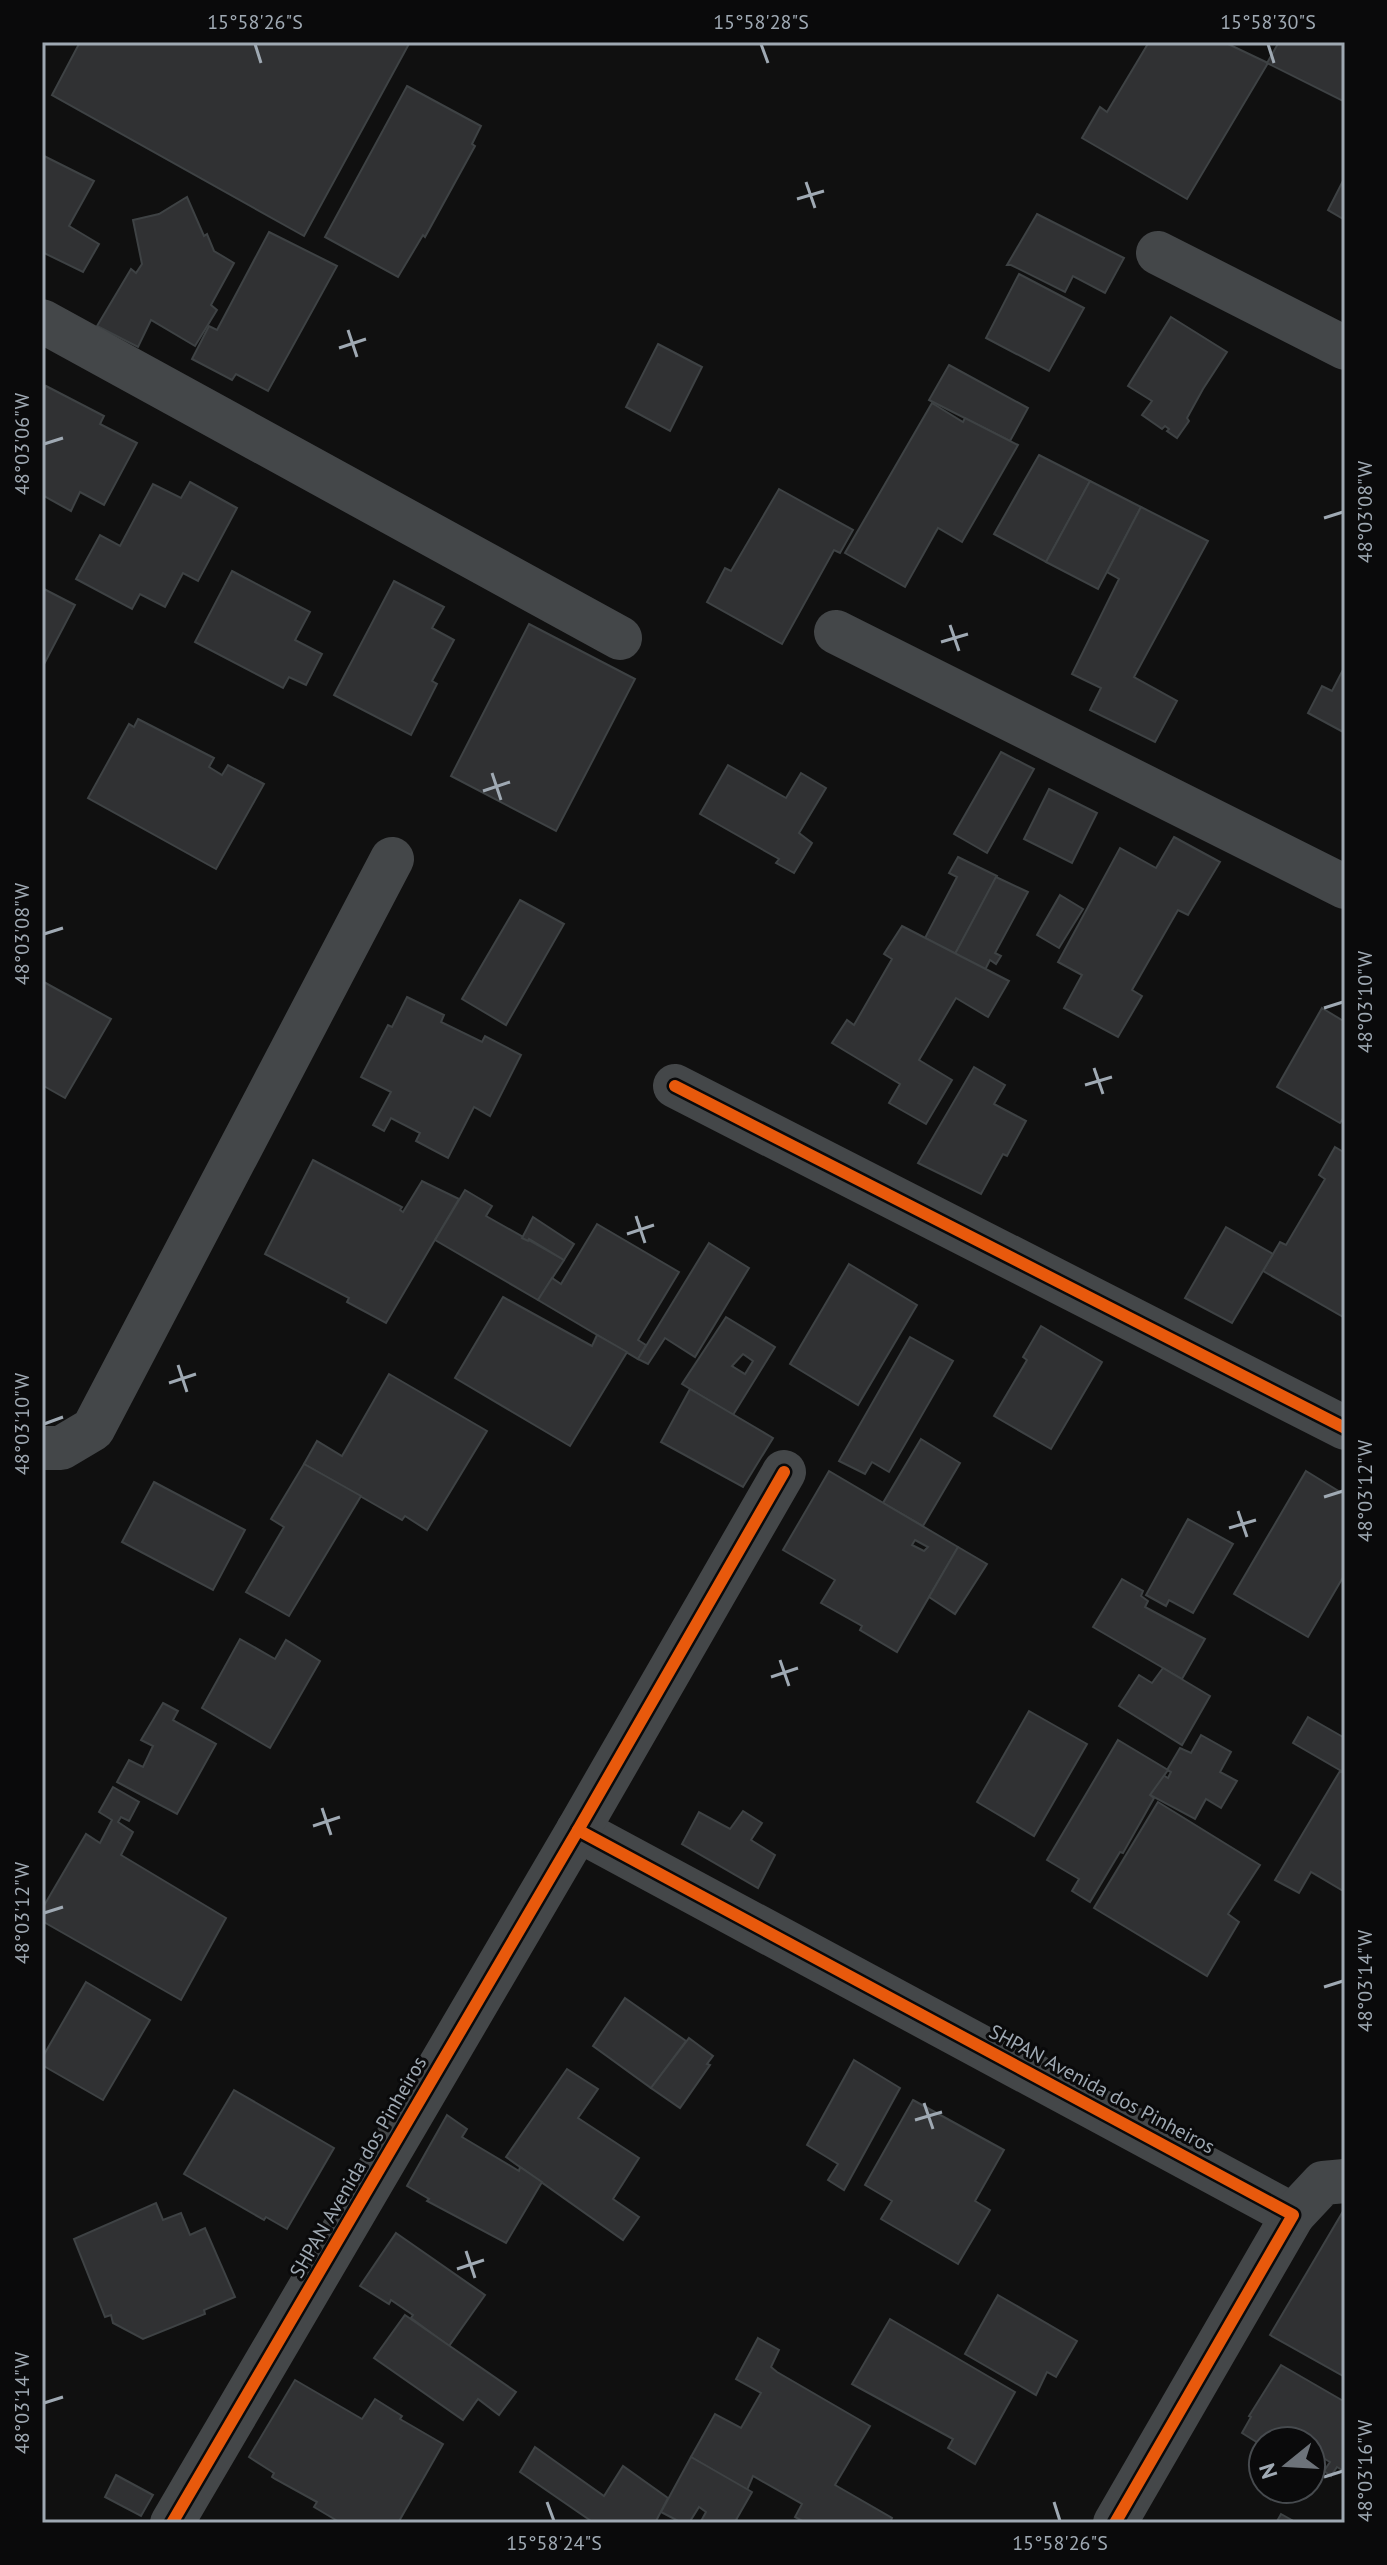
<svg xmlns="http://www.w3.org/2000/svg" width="1387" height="2565" font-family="'PT Sans',sans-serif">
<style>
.building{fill:#303133;stroke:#3e4244;stroke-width:2;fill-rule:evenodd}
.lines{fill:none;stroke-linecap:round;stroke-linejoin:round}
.street{stroke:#444749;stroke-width:44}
.cycleway-casing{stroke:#0a0a0b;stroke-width:17}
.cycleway{stroke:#e8590c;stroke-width:12}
.ticks{fill:none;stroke:#9fa9b3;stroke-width:3}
.labels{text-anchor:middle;stroke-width:6;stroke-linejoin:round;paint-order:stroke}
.street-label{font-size:20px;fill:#9fa9b3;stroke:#0a0a0b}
.neatline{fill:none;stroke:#9fa9b3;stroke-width:3}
.ticks-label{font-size:20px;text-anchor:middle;fill:#9fa9b3}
</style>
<rect width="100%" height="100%" fill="#101010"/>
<g class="building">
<path d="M80,42h330l-106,194 -252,-141z"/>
<path d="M1149,42h75l44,21 -81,136 -105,-61 18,-31 7,5z"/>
<path d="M1279,42h66v60l-78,-39z"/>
<path d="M407,86l74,40 -9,18 3,2 -50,91 -2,-2 -25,42 -73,-40z"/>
<path d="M42,155l52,26 -25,45 30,18 -16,28 -41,-20z"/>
<path d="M1345,177v43l-17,-10z"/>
<path d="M187,197l17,39 3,-2 7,17 20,12 -23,42 6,5 -22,36 -44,-26 -13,27 -41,-21 34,-57 5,4 6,-9 -9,-44 26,-6z"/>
<path d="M1037,214l87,44 -19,35 -32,-17 -8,16 -54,-27h-4z"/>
<path d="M269,232l68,34 -69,125 -32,-17 -4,6 -40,-21 17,-33 8,4z"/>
<path d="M1019,274l65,34 -35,63 -63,-33z"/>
<path d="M1171,317l56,35 -24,37 -16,29 2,3 -12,17 -10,-7 2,-2 -4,-3 -3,3 -20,-14 10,-14 -24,-15z"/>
<path d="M658,344l44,23 -32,64 -44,-24z"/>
<path d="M949,365l79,43 -18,33 -81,-41z"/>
<path d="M46,386l58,30 -4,8 37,19 -33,62 -24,-13 -9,19 -29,-16v-100z"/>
<path d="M932,403l31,19 2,-4 53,27 -56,97 -24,-14 -33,59 -60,-34z"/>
<path d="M1039,455l51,26 -44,81 -52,-28z"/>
<path d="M1090,481l51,26 -43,82 -52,-27z"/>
<path d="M190,482l47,26 -39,73 -15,-8 -18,34 -25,-13 -8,15 -56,-30 24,-44 20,11 33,-62 28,14z"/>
<path d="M779,489l74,41 -13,23 -6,-3 -52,94 -75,-42 18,-34 6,3z"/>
<path d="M1141,507l67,34 -74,136 43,24 -22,41 -65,-32 11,-22 -29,-14 47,-95 -12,-7z"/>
<path d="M232,571l78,41 -15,28 27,14 -16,31 -17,-8 -6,11 -88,-46z"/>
<path d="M394,581l50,26 -12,21 22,12 -22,41 5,3 -26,51 -77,-40z"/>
<path d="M42,588l33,17 -33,63z"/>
<path d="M529,624l106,55 -79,152 -105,-55z"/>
<path d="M1345,666v67l-37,-20 14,-27 10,5z"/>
<path d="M138,719l76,39 -5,9 13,8 6,-10 36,19 -48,85 -128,-71 41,-74 5,3z"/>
<path d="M1001,752l33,17 -47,84 -33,-19z"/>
<path d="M728,765l58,33 15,-25 25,15 -27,45 13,10 -18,30 -18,-10 3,-4 -79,-45z"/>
<path d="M1049,789l48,24 -25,50 -48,-24z"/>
<path d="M1174,837l46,25 -32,53 -10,-5 -46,80 10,6 -24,41 -54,-29 18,-33 -24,-13 62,-114 36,20z"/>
<path d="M958,857l39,19 -42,78 -30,-16 32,-61 -8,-4z"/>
<path d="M996,877l32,15 -33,61 6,3 -5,8 -6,-4 -5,10 -30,-16z"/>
<path d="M1060,895l23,14 -24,39 -22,-13z"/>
<path d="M520,900l44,24 -58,101 -44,-26z"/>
<path d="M902,926l107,55 -21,36 -32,-19 -37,62 33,20 -26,44 -37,-21 11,-19 -68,-41 15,-23 7,5 38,-66 -8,-5z"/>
<path d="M42,981l69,38 -46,79 -23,-13z"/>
<path d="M407,997l37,18 -3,7 41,20 3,-6 36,19 -31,61 -16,-9 -26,51 -32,-17 4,-8 -29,-15 -7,13 -11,-6 18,-33 -30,-15 27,-52 4,2z"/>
<path d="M1322,1008l23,14v100l-3,-2 -2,3 -63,-36z"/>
<path d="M974,1067l31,18 -11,19 32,17 -19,35 -4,-2 -22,40 -63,-31z"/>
<path d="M1335,1147l10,6v165l-82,-47 17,-29 6,3 39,-66 -6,-4z"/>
<path d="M313,1160l89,47 -2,3 3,2 19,-31 37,18 -73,124 -39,-21 2,-4 -84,-44z"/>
<path d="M465,1190l27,16 -6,10 78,44 -26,40 -103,-60z"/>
<path d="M533,1217l41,27 -10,16 -35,-21 -1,2 -6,-3z"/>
<path d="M597,1224l82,48 -41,68 8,5 -8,14 -100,-59 14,-22 9,6z"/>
<path d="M1226,1227l47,27 -41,69 -47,-25z"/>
<path d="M709,1243l40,25 -54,89 -30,-19 -17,26 -10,-5z"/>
<path d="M849,1264l68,41 -59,100 -68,-41z"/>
<path d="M503,1297l89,49 5,-11 30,17 -57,94 -115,-68z"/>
<path d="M726,1317l49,30 -42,68 -51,-31zM743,1354l10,7 -8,13 -13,-8z"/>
<path d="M1041,1326l61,36 -51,87 -57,-33 33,-56 -4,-3z"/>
<path d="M910,1337l43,24 -64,111 -17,-10 -7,12 -26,-13z"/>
<path d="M389,1374l98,57 -60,99 -22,-14 -3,4 -98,-56 13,-23 25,15z"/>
<path d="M690,1389l83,49 -30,49 -82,-45z"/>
<path d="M921,1439l39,24 -37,63 -40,-23z"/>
<path d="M304,1464l57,32 -72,120 -43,-24 38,-65 -13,-8z"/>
<path d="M829,1471l129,76 -61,105 -37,-22 2,-4 -41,-23 14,-23 -52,-30zM915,1540l13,7 -4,4 -12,-6z"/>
<path d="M1306,1471l39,24v79l-37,63 -74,-43z"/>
<path d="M154,1482l91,48 -32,60 -91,-48z"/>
<path d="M1188,1519l45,25 -40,69 -24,-13 -3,6 -20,-11z"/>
<path d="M958,1547l29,17 -32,50 -26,-17z"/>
<path d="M1122,1579l21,12 -2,5 7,5 -3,6 60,32 -23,40 -89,-52z"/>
<path d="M240,1639l35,20 11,-19 34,21 -50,87 -68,-40z"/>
<path d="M1163,1668l47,28 -28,49 -63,-39 20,-31 13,8z"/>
<path d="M163,1703l15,8 -5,9 43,24 -39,70 -60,-32 12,-22 14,7 10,-21 -12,-6z"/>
<path d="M1029,1711l58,33 -53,92 -57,-34z"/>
<path d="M1308,1717l35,20 2,-3v39l-52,-30z"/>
<path d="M1201,1735l30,17 -11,20 17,9 -16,27 -15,-9 -11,20 -45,-24 13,-20 5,3 3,-6 -4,-2 13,-22 11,5z"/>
<path d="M1118,1740l50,30 -18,25 4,3 -31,55 -3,-1 -30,50 -18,-11 7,-12 -32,-19z"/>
<path d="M1340,1771l5,3v118l-34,-20 -12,21 -24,-13z"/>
<path d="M113,1787l26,15 -10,19 -8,-4 -3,5 15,10 -12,23 105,63 -45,82 -139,-79v-12l44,-75 14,9 12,-23 -13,-8z"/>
<path d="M1158,1802l102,63 -32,49 11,8 -32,54 -113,-68z"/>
<path d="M743,1811l19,12 -11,17 24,15 -17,33 -76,-44 17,-32 31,17z"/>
<path d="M86,1982l64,38 -47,80 -61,-35v-7z"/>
<path d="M625,1998l61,43 -35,47 -58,-42z"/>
<path d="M689,2038l24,18 -6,8 3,1 -30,43 -29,-20z"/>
<path d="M854,2060l46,28 -56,102 -16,-10 10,-16 -31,-19z"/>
<path d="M567,2069l31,20 -20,29 61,40 -26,41 26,18 -16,23 -117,-83z"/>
<path d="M234,2090l100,58 -47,81 -21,-12 -2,3 -80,-46z"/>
<path d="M913,2100l91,50 -29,51 15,9 -32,54 -77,-45 11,-18 -27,-16z"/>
<path d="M447,2115l20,14 -5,8 57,34 1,-4 22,15 -36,61 -79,-42 2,-2 -22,-13z"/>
<path d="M156,2203l7,17 18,-7 9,22 15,-7 30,69 -31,13 1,4 -62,25 -30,-16 -2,-8 -6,2 -31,-78z"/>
<path d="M1345,2208v169l-75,-42z"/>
<path d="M396,2233l89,62 -36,51 -38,-28 2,-3 -22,-15 -2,4 -29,-18z"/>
<path d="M998,2295l79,46 -21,36 -9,-5 -11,23 -71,-41z"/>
<path d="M405,2315l111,77 -17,23 -21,-16 -15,21 -89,-62z"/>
<path d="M890,2319l125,73 -40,72 -27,-16 5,-9 -101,-55z"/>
<path d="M758,2338l21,12 -8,17 6,5 93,54 -35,59 57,33 -2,5h-84l-11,-6 7,-13 -49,-28 -6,14 -56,-33 24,-43 26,14 20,-35 -25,-14z"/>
<path d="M1281,2365l64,37 -1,69 -7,-4 -6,9 -7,-5 6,-9 -12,-7 -7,11v-25h-48v5l-21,-13 9,-16 -2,-1z"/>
<path d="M295,2380l67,39 13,-20 27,17 -2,3 43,25 -45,79h-57l-27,-16 3,-5 -42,-23 -3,-2 2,-4 -25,-16z"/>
<path d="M535,2447l69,49 19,-30 45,32 -13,25h-61l-74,-51z"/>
<path d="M691,2457l61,35 -16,28 6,3h-42l6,-11 -7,-5 -10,16h-7l-21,-11z"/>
<path d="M116,2475l37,20 -12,21 -36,-19z"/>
<path d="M1281,2514l16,9h-21z"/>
</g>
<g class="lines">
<g class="street">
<path d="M1158,253l187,95"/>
<path d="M42,321l578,317"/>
<path d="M836,632l509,255"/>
<path d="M675,1086l670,342"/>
<path d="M42,1448h19l32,-19 299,-570"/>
<path d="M578,1830l715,385 -178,308"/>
<path d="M1293,2215l30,-32 22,-2"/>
<path d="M172,2523l406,-693 206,-358"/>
</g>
<defs>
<g id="cycleway">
<path d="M675,1086l670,342"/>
<path d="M578,1830l715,385 -178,308"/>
<path d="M172,2523l406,-693 206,-358"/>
</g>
</defs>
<use href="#cycleway" class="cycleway-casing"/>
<use href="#cycleway" class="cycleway"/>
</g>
<path class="ticks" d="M255,44l6,19M761,44l7,19M1268,44l6,19M806,182l9,26M797,199l27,-8M348,330l9,27M339,348l27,-9M44,444l19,-6M1324,518l19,-6M950,625l9,26M941,642l27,-8M492,773l9,27M483,791l27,-9M44,934l19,-6M1324,1008l19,-6M1094,1068l9,26M1085,1085l27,-8M636,1216l9,27M627,1234l27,-9M178,1365l9,27M169,1383l27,-9M44,1424l19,-7M1324,1497l19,-6M1238,1511l9,26M1229,1528l27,-8M780,1660l9,26M771,1677l27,-9M322,1808l9,27M313,1826l27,-9M44,1913l19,-6M1324,1987l19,-6M924,2103l9,26M915,2120l27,-8M466,2251l9,27M457,2269l27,-9M44,2403l19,-6M1324,2477l19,-6M547,2502l7,19M1054,2502l6,19"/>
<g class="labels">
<g class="street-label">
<text transform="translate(1102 2089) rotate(28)" y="7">SHPAN Avenida dos Pinheiros</text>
<text transform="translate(358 2167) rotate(-60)" y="7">SHPAN Avenida dos Pinheiros</text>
</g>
</g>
<rect width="1387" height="2565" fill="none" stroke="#0a0a0b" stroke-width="88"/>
<g transform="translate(1287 2465) rotate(252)"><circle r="38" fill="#0a0a0b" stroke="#464a4e" stroke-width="2"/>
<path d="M0-6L14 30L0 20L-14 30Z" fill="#6d737a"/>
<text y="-12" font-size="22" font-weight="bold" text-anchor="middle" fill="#9fa9b3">N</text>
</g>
<rect x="44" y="44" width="1299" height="2477" class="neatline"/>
<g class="ticks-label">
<text x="255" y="29">15°58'26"S</text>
<text x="761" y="29">15°58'28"S</text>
<text x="1268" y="29">15°58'30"S</text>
<text transform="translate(22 444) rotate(-90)" y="7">48°03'06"W</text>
<text transform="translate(1365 512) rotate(-90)" y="7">48°03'08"W</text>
<text transform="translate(22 934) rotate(-90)" y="7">48°03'08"W</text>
<text transform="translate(1365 1002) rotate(-90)" y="7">48°03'10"W</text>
<text transform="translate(22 1424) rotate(-90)" y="7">48°03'10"W</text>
<text transform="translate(1365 1491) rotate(-90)" y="7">48°03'12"W</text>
<text transform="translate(22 1913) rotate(-90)" y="7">48°03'12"W</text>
<text transform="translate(1365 1981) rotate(-90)" y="7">48°03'14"W</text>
<text transform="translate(22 2403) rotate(-90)" y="7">48°03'14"W</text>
<text transform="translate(1365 2471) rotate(-90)" y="7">48°03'16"W</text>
<text x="554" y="2550">15°58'24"S</text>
<text x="1060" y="2550">15°58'26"S</text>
</g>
</svg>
